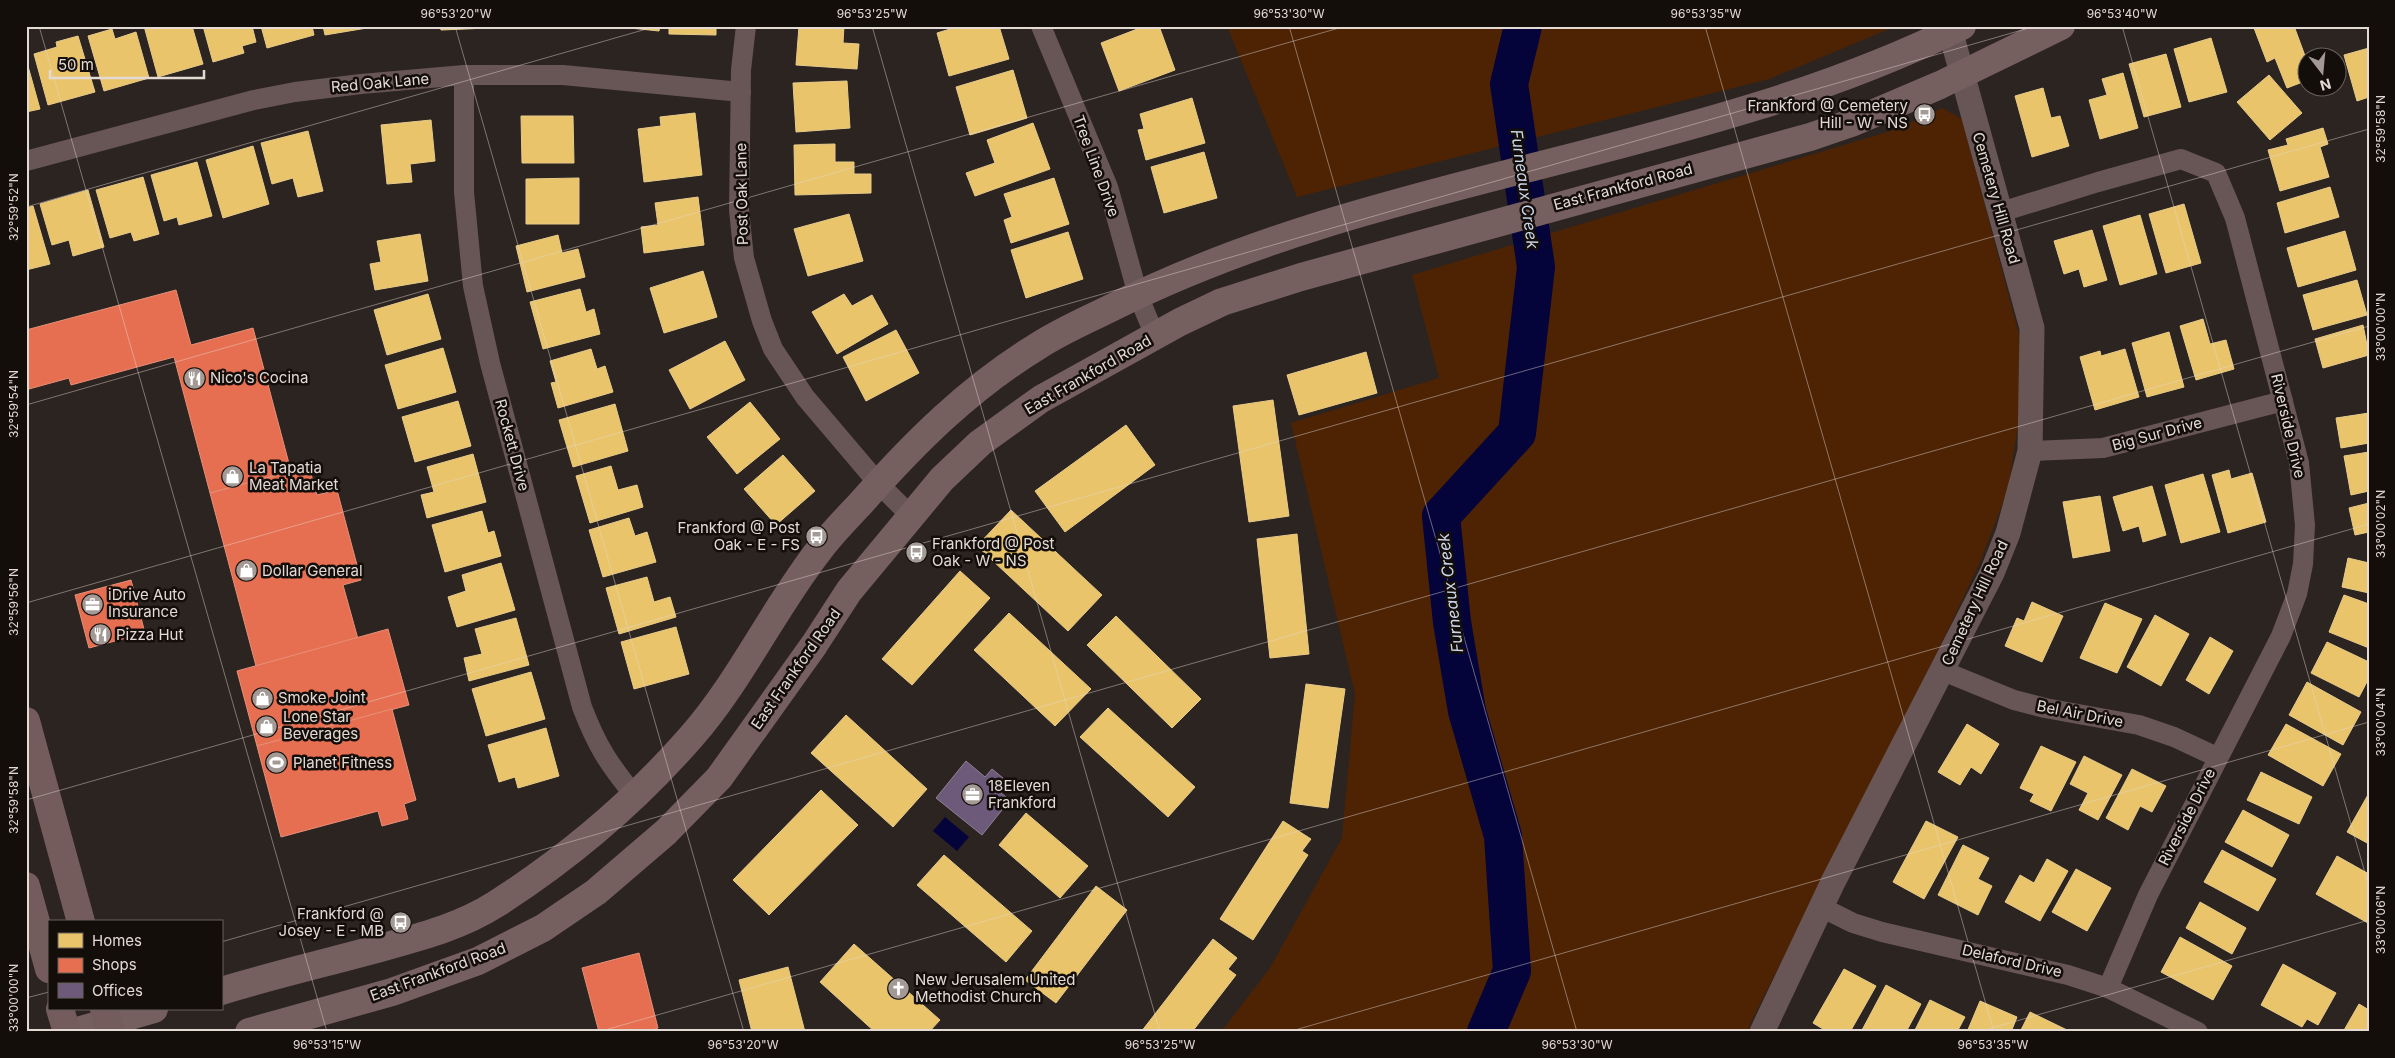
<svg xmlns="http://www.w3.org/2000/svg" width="2395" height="1058" font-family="Inter,sans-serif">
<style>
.green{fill:#4e2304}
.water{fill:#04033a}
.homes{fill:#e9c46a;stroke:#e8cb8a}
.shops{fill:#e76f51;stroke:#e68f78}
.offices{fill:#6d597a;stroke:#918095}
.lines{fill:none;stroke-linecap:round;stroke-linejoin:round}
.river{stroke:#04033a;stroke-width:38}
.minor{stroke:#685555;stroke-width:20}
.tertiary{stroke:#685555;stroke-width:25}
.secondary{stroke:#765f5f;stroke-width:28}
.primary{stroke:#745c5c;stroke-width:28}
.ticks{fill:none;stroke:#e4dad4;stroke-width:1;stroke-opacity:0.45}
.labels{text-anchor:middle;stroke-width:5;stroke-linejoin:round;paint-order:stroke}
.street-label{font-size:15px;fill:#e4dad4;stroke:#140e0a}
.poi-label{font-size:15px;fill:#e4dad4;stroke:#140e0a;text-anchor:start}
.water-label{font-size:16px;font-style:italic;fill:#ccd8ec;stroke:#140e0a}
.neatline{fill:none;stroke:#e4dad4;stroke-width:2}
.ticks-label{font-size:12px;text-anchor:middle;fill:#e4dad4}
</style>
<rect width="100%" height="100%" fill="#2c2420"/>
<g class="green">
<path d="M1227,26h664l-4,4 -118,49 -472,118z"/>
<path d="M1942,108l20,11 57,216 1,78 -12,76 -27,71 -34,72 -196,390 -3,10h-527l49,-64 72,-130 13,-144 -64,-271 148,-45 -27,-103 485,-146z"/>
</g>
<path class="water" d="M945,817l24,20 -12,14 -24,-20z"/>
<g class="homes">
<path d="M144,26h48l11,38 -45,13z"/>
<path d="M203,26h49l4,16 -14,4 2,7 -31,9z"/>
<path d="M261,26h51l2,9 -47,13z"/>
<path d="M323,26h49l1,1 -48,8z"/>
<path d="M383,26h47v1l-47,1z"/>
<path d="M440,26h48v2l-47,2z"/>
<path d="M611,26h49l-1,5z"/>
<path d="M669,26h47v9l-47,-1z"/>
<path d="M799,26h45l-1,17 16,1 -2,25 -61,-4z"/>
<path d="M960,26h39l10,33 -60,17 -12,-43z"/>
<path d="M1145,26h14l16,44 -56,21 -18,-48z"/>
<path d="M2259,26h35l14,38v16l-21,8 -12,-30 -8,4 -13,-34z"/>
<path d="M112,29l3,10 21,-7 13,46 -45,13 -16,-55z"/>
<path d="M78,36l17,56 -47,13 -14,-51 23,-7 -1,-5z"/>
<path d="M2211,38l16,54 -38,10 -15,-53z"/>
<path d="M2369,48v49l-12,4 -13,-46z"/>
<path d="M2166,54l15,53 -37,10 -15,-53z"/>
<path d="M26,59l14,50 -14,3z"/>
<path d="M1013,70l14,48 -57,17 -14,-48z"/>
<path d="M2123,73l15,55 -38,11 -11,-39 18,-5 -5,-16z"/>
<path d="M2269,75l33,38 -32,27 -33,-38z"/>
<path d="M847,81l3,47 -54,4 -3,-49z"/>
<path d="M2043,88l8,30 9,-2 9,30 -37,11 -17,-61z"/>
<path d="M1192,98l13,45 -59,17 -8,-30 6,-1 -4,-15z"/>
<path d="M695,113l7,62 -58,7 -6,-53 23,-3 -1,-9z"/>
<path d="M521,116h52l1,47h-52z"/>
<path d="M431,120l4,41 -25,3 2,18 -25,2 -6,-59z"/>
<path d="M1033,123l17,46 -75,27 -9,-23 29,-10 -8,-23z"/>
<path d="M2323,128l5,16 -8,3 9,30 -49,14 -12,-41 20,-5 -2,-6z"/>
<path d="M308,131l15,60 -25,6 -5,-19 -21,6 -11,-41z"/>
<path d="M835,144v18h19v12h17v19l-76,2 -1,-50z"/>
<path d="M253,146l16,58 -46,14 -17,-58z"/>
<path d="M1204,152l13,46 -53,15 -13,-46z"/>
<path d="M197,162l15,54 -33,9 -2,-8 -13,4 -13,-46z"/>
<path d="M143,177l16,57 -25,7 -3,-9 -21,6 -14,-48z"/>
<path d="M579,178v46h-53v-45z"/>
<path d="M1054,178l15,46 -58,19 -7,-23 8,-3 -8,-23z"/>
<path d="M2330,187l9,30 -54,16 -8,-30z"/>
<path d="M88,190l16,57 -31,9 -4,-16 -17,5 -12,-41z"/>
<path d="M698,197l6,48 -60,8 -3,-26 17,-2 -3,-22z"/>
<path d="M2184,204l17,59 -35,10 -17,-59z"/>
<path d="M33,206l17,58 -24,6v-62z"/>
<path d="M849,214l14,47 -55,15 -14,-47z"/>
<path d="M2140,215l17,59 -37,11 -17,-59z"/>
<path d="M2092,230l15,50 -23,7 -5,-18 -15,5 -10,-33z"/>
<path d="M2345,231l11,39 -58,17 -11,-39z"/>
<path d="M1068,232l15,47 -57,19 -15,-48z"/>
<path d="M420,234l8,47 -53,9 -5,-26 11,-2 -4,-21z"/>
<path d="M558,235l4,18 16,-4 7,28 -58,15 -11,-46z"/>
<path d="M703,271l14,46 -53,16 -14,-45z"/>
<path d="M2357,280l10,35 -54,15 -10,-35z"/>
<path d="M580,289l6,23 8,-3 6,25 -57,15 -13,-47z"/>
<path d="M428,294l13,45 -54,16 -13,-45z"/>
<path d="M844,294l8,12 20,-11 16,29 -51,30 -25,-42z"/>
<path d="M2203,319l7,25 16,-4 8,29 -38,11 -16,-54z"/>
<path d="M2363,325l6,30 -46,13 -8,-29z"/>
<path d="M896,330l23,43 -53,28 -23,-44z"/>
<path d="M2169,332l15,55 -37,10 -15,-54z"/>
<path d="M725,341l20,39 -55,29 -21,-39z"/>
<path d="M443,348l13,44 -58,17 -13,-44z"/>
<path d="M591,349l6,20 8,-3 8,26 -55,16 -7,-25 5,-1 -6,-21z"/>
<path d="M2125,349l14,48 -44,13 -15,-53 20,-6 1,5z"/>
<path d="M1366,352l11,41 -78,22 -12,-40z"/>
<path d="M1273,400l16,116 -40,6 -16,-116z"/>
<path d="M458,401l13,45 -56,16 -13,-45z"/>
<path d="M750,402l30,37 -43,35 -30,-37z"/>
<path d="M615,404l13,47 -55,16 -14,-47z"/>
<path d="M2369,413v30l-28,5 -5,-30z"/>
<path d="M1126,425l29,40 -90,67 -30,-41z"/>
<path d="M2369,452v39l-18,4 -7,-39z"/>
<path d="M473,454l13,48 -59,16 -6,-23 13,-3 -7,-25z"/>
<path d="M783,455l32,36 -39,34 -32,-36z"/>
<path d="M611,466l7,24 19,-5 6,22 -53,16 -14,-47z"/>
<path d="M2229,470l2,9 21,-6 14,49 -38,11 -16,-58z"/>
<path d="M2203,474l17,58 -39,11 -16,-58z"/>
<path d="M2152,486l14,49 -23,7 -4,-16 -16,5 -10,-34z"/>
<path d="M2100,496l10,55 -37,7 -10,-56z"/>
<path d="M2369,503v29l-14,3 -6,-27z"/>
<path d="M1011,510l91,85 -34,36 -91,-85z"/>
<path d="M482,511l6,22 6,-2 7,25 -56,16 -13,-47z"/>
<path d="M629,518l6,18 12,-4 9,30 -53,15 -14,-47z"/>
<path d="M1297,534l12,120 -39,4 -13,-119z"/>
<path d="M2348,558l21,5v30l-27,-6z"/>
<path d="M501,563l14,47 -58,17 -9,-30 18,-6 -4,-16z"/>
<path d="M960,571l30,27 -78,87 -30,-26z"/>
<path d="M647,577l7,25 16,-5 6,20 -57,17 -13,-46z"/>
<path d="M2344,595l25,9v44l-40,-16z"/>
<path d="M2032,602l31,14 -21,46 -37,-16 12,-28 7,3z"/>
<path d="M2105,603l37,16 -25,54 -37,-15z"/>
<path d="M1009,613l82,76 -36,37 -81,-76z"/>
<path d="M2155,615l34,19 -28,52 -34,-19z"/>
<path d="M1116,616l85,83 -29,29 -85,-83z"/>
<path d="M516,618l13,47 -60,16 -5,-23 18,-4 -7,-25z"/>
<path d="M676,627l13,47 -55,15 -13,-47z"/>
<path d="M2210,637l23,14 -24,43 -23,-14z"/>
<path d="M2327,642l42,20v16l-10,19 -48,-24z"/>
<path d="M531,672l14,47 -59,17 -14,-47z"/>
<path d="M2307,682l54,30 -18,33 -54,-30z"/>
<path d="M1306,684l39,5 -17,119 -38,-5z"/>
<path d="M1108,708l87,79 -27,30 -88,-80z"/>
<path d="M846,715l81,74 -34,38 -82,-74z"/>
<path d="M1967,724l32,20 -18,30 -10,-7 -11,18 -22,-13z"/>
<path d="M2286,724l55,30 -18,32 -55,-31z"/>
<path d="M546,728l13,48 -41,12 -3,-11 -16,5 -11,-37z"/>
<path d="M2041,746l35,16 -25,49 -21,-10 4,-7 -14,-6z"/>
<path d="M2084,756l38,19 -24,45 -19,-10 9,-17 -18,-9z"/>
<path d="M2132,769l34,17 -14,26 -12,-6 -12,24 -22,-12z"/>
<path d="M2261,772l51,25 -13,27 -52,-24z"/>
<path d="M821,790l37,35 -89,90 -36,-35z"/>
<path d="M2369,793v51l-22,-12z"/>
<path d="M2243,810l46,25 -17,32 -47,-25z"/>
<path d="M1026,813l62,53 -28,32 -61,-53z"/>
<path d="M1283,821l28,18 -9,12 6,4 -55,85 -33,-21z"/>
<path d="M1926,821l32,16 -34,62 -31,-17z"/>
<path d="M1963,845l26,13 -11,21 14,7 -14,29 -40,-20z"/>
<path d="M2222,850l54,29 -18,32 -54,-29z"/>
<path d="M944,855l88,76 -26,31 -89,-77z"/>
<path d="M2337,856l32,18 -1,49 -52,-29z"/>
<path d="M2047,859l21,12 -28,50 -35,-19 15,-27 14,8z"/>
<path d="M2076,869l35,19 -24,43 -35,-19z"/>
<path d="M1096,886l31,24 -71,93 -31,-23z"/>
<path d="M2200,902l46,26 -14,26 -46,-26z"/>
<path d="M2180,937l52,29 -19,34 -52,-28z"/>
<path d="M1213,939l24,19 -9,11 8,6 -44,57h-51z"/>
<path d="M854,944l86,76 -11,12h-54l-55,-50z"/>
<path d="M2283,964l53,29 -18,32 -11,-6 -5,8 -41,-22z"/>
<path d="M788,967l17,65h-53l-13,-52z"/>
<path d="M1844,969l32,17 -26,46h-22l-15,-9z"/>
<path d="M1886,985l35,19 -15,28h-45z"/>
<path d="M1930,1000l35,17 -8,15h-43z"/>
<path d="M1980,1001l37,16 -6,15h-44z"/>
<path d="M2359,1004l10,6v22h-26z"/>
<path d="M2030,1012l37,18 -2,2h-45z"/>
</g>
<g class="shops">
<path d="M176,290l15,55 62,-17 38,143 -81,22 -36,-136 -103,28 -2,-7 -40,11 -3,-10v-49z"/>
<path d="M309,467l8,28 20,-5 24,90 -18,5 15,54 -102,27 -46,-173z"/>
<path d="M131,580l14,53 -56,15 -14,-53z"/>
<path d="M388,629l21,76 -152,41 -20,-75z"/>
<path d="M392,709l24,91 -12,4 4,15 -26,7 -4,-15 -97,26 -24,-91z"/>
<path d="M639,953l19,75 -13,4h-46l-17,-64z"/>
</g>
<path class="offices" d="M966,761l19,16 7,-8 17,14 -8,10 9,7 -28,35 -46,-37z"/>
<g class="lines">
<path class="river" d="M1486,1032l26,-61 -9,-135 -36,-125 -15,-89 -11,-106 76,-83 19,-166 -27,-183 14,-58"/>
<g class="minor">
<path d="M746,26l-5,44 -2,140 5,48 18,63 11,28 32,48 73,86 33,33"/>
<path d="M1041,26l67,161 30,108 17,41"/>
<path d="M464,75v117l9,94 17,77 92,344c15,39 26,56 52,88"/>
<path d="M26,161l228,-61 41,-8 66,-8 103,-9h99l178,17"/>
<path d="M2001,212l97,-30 83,-23 35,14 19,45 64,245 6,62 -2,39 -6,30 -16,42 -133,259 -40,93"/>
<path d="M2030,451l73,-3 180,-47"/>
<path d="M1943,671l71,29 31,8 94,17 35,12 43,20"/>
<path d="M1821,907l32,16 29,9 186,43 40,13 90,44"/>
</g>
<path class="tertiary" d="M1762,1032l71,-150 159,-309 16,-40 22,-82 2,-123 -83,-302"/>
<g class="secondary">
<path d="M221,991c56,-17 113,-30 170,-46 36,-10 72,-20 105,-41 72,-46 139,-103 195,-167 50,-57 82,-128 129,-188 12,-16 27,-31 41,-46 53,-60 108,-115 177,-157 23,-15 49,-26 73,-38 270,-136 581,-148 851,-282"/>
<path d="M74,1032l80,-23"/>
<path d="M249,1032l143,-40 86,-31 65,-33 53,-36 70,-60 53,-54 95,-133 35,-54 93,-112 38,-36 61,-44 139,-77 42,-20 79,-25 509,-140 41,-14 89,-38 121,-59"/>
</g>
<g class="primary">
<path d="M26,721l55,201"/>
<path d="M26,886l23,83"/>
<path d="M60,1009l7,23"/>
<path d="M104,1009l6,23"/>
</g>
</g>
<path class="ticks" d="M39,26l288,1006M455,26l289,1006M872,26l288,1006M1289,26l288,1006M1705,26l289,1006M2122,26l247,861M26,207l631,-181M26,405l1320,-379M26,603l2010,-577M26,800l2343,-671M221,942l2148,-616M26,998l23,-6M598,1032l1771,-508M1288,1032l1081,-310M1978,1032l391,-112"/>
<defs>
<symbol id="bus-disc" viewBox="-11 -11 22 22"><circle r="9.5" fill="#a49a95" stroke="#140e0a"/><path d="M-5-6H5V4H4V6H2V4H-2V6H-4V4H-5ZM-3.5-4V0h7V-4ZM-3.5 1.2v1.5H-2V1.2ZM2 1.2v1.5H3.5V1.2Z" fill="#fff"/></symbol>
<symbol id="restaurant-disc" viewBox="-11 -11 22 22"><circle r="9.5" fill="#a49a95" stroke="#140e0a"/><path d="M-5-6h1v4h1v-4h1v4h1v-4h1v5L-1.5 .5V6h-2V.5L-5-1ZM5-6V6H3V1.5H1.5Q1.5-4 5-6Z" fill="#fff"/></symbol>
<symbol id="shop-disc" viewBox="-11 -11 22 22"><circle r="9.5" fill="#a49a95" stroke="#140e0a"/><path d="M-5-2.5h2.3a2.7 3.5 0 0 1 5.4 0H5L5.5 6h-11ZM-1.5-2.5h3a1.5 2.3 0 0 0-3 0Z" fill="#fff"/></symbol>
<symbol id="office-disc" viewBox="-11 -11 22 22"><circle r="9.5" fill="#a49a95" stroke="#140e0a"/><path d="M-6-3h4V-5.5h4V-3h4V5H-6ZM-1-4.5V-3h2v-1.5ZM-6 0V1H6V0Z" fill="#fff"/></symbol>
<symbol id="stadium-disc" viewBox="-11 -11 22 22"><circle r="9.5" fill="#a49a95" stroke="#140e0a"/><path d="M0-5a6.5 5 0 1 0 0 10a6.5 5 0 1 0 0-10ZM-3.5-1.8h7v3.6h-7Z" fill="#fff"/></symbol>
<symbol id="church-disc" viewBox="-11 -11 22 22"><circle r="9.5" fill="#a49a95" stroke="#140e0a"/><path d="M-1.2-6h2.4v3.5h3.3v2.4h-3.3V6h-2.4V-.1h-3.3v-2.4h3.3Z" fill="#fff"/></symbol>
</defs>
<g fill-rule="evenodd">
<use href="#bus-disc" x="1912" y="102" width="25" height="25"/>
<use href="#restaurant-disc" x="182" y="366" width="25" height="25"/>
<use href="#shop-disc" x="220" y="464" width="25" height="25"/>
<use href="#bus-disc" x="804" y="524" width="25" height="25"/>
<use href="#bus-disc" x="904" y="540" width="25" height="25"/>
<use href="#shop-disc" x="234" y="558" width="25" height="25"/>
<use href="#office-disc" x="80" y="592" width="25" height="25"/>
<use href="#restaurant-disc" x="88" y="622" width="25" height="25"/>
<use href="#shop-disc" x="250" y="686" width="25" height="25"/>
<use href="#shop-disc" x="254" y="714" width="25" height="25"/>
<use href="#stadium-disc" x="264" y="750" width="25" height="25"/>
<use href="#office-disc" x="960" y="782" width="25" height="25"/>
<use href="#bus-disc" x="388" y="910" width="25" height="25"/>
<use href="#church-disc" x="886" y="976" width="25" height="25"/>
</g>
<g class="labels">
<g class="street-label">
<text transform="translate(380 83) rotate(-5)" y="5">Red Oak Lane</text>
<text transform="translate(1096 166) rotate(70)" y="5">Tree Line Drive</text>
<text transform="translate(1623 187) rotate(-15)" y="5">East Frankford Road</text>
<text transform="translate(742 194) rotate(-91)" y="5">Post Oak Lane</text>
<text transform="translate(1996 198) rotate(74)" y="5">Cemetery Hill Road</text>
<text transform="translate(1088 375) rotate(-30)" y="5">East Frankford Road</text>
<text transform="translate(2288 426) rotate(77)" y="5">Riverside Drive</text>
<text transform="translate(2157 434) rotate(-15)" y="5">Big Sur Drive</text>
<text transform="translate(512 445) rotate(75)" y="5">Rockett Drive</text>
<text transform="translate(1975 603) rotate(-65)" y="5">Cemetery Hill Road</text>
<text transform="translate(796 669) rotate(-55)" y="5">East Frankford Road</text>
<text transform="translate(2080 714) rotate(11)" y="5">Bel Air Drive</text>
<text transform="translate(2187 817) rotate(-63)" y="5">Riverside Drive</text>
<text transform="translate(2012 961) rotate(13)" y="5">Delaford Drive</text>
<text transform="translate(438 972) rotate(-20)" y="5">East Frankford Road</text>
</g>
<g class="poi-label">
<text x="1908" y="111" text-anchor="end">Frankford @ Cemetery<tspan x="1908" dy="17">Hill - W - NS</tspan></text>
<text x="210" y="383">Nico's Cocina</text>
<text x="249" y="473">La Tapatia<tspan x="249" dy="17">Meat Market</tspan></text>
<text x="800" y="533" text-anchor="end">Frankford @ Post<tspan x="800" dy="17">Oak - E - FS</tspan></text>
<text x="932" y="549">Frankford @ Post<tspan x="932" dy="17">Oak - W - NS</tspan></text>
<text x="262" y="576">Dollar General</text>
<text x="108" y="600">iDrive Auto<tspan x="108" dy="17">Insurance</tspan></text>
<text x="116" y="640">Pizza Hut</text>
<text x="278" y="703">Smoke Joint</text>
<text x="283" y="722">Lone Star<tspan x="283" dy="17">Beverages</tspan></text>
<text x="293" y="768">Planet Fitness</text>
<text x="988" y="791">18Eleven<tspan x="988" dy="17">Frankford</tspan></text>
<text x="384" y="919" text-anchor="end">Frankford @<tspan x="384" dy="17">Josey - E - MB</tspan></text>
<text x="915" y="985">New Jerusalem United<tspan x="915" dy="17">Methodist Church</tspan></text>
</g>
<g class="water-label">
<text transform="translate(1525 189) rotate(82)" y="6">Furneaux Creek</text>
<text transform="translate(1450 593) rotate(-97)" y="6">Furneaux Creek</text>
</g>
</g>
<rect width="2395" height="1058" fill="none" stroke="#140e0a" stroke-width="55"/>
<rect x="48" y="920" width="175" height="90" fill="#140e0a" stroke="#67605b"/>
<rect x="58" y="933" width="25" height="15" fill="#e9c46a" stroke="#67605b"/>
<text x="92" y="946" font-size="15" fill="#e4dad4">Homes</text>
<rect x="58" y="958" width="25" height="15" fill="#e76f51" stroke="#67605b"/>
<text x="92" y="970" font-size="15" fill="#e4dad4">Shops</text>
<rect x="58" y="983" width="25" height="15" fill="#6d597a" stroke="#67605b"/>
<text x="92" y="996" font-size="15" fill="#e4dad4">Offices</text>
<g transform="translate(2322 72) rotate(164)"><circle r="24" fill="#140e0a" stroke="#67605b"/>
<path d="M0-4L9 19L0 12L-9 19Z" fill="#a49a95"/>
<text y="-8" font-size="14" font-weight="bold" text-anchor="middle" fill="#e4dad4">N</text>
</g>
<path d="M50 70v8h154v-8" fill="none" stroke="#e4dad4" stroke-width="2.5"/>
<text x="58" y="70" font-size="15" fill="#e4dad4" stroke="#140e0a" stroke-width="4" paint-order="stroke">50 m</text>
<rect x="28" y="28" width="2340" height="1002" class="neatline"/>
<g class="ticks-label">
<text x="456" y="18">96°53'20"W</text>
<text x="872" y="18">96°53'25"W</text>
<text x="1289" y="18">96°53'30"W</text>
<text x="1706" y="18">96°53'35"W</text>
<text x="2122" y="18">96°53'40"W</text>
<text transform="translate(2381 129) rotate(-90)" y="4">32°59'58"N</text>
<text transform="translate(14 207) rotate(-90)" y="4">32°59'52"N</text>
<text transform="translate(2381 327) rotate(-90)" y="4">33°00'00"N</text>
<text transform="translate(14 404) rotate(-90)" y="4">32°59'54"N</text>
<text transform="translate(2381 524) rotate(-90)" y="4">33°00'02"N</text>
<text transform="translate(14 602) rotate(-90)" y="4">32°59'56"N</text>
<text transform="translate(2381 722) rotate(-90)" y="4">33°00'04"N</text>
<text transform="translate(14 800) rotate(-90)" y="4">32°59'58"N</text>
<text transform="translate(2381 920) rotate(-90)" y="4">33°00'06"N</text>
<text transform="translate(14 998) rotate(-90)" y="4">33°00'00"N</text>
<text x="327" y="1049">96°53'15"W</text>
<text x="743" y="1049">96°53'20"W</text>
<text x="1160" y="1049">96°53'25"W</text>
<text x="1577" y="1049">96°53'30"W</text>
<text x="1993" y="1049">96°53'35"W</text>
</g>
</svg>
